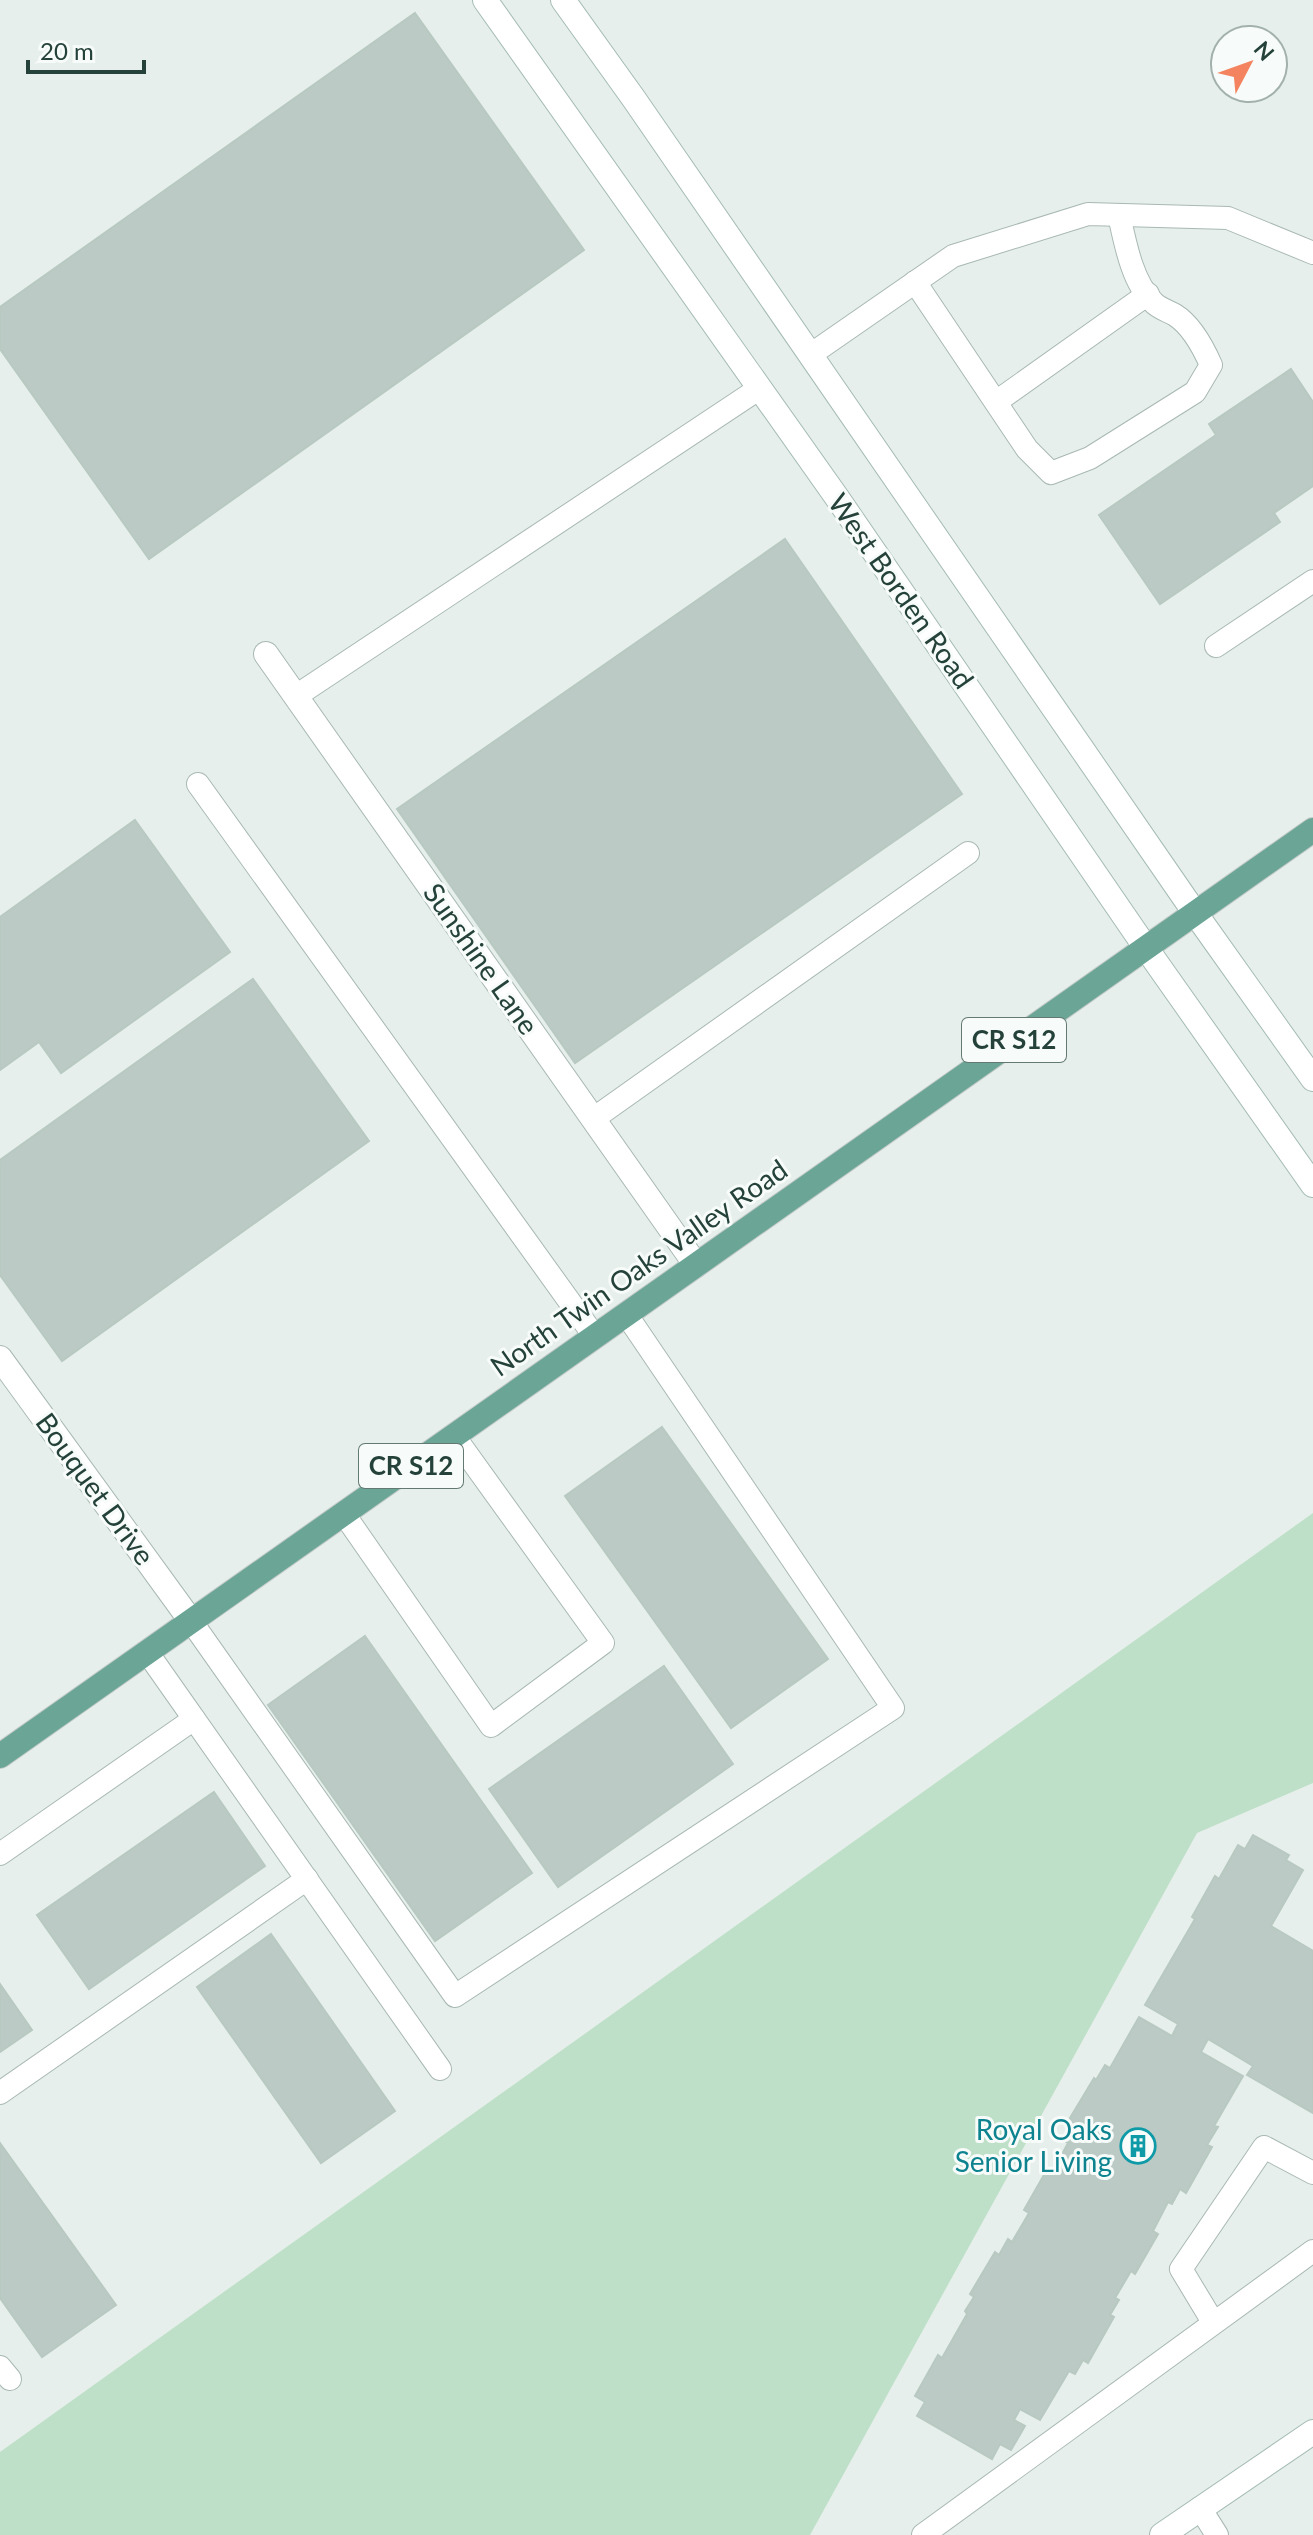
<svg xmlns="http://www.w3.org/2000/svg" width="1313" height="2535" font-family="Lato,sans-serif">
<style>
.green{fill:#bfe0c8}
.building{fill:#bbcac4;stroke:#b8c9c2;stroke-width:2}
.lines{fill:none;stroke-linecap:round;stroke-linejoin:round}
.service-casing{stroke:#a8b8b2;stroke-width:24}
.minor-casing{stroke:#a8b8b2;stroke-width:26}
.secondary-casing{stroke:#a4bbb3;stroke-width:26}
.primary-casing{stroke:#c2cac8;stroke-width:26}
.service{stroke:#fff;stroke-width:22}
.minor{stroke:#fff;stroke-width:24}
.secondary{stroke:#fff;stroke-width:24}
.primary{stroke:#6aa596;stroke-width:24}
.labels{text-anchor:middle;stroke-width:6;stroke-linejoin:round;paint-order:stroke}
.shield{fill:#f7fbf9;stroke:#637a73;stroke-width:2}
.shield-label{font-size:26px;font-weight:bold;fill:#24423a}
.street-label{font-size:28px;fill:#24423a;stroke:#f7fbf9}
.culture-label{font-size:28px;fill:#0d838f;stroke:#f7fbf9;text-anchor:end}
</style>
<rect width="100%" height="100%" fill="#e6efeb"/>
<path class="green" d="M1313,1513v270l-116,50 -387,702h-810v-83z"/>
<g class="building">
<path d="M415,13l169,237 -435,309 -149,-210v-42z"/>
<path d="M1291,369l22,33v84l-39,27 6,9 -120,82 -61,-89 117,-80 -7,-11z"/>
<path d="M785,539l177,255 -387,269 -178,-254z"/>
<path d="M135,820l95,132 -169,121 -22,-31 -39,28v-153z"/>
<path d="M253,979l116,162 -307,220 -62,-86v-115z"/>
<path d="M662,1427l166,232 -97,69 -166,-232z"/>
<path d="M365,1636l167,237 -97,68 -167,-236z"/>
<path d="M664,1666l69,98 -175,123 -69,-98z"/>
<path d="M214,1792l51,74 -176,123 -52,-74z"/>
<path d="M1253,1835l36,20 -3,5 17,10 -32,56 42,25v162l-66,-38 6,-9 -45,-27 -7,13 42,24 -29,50 4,1 -11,18 5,2 -26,46 -6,-4 -8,15 -4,-2 -15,29 5,3 -23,40 -4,-3 -16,27 4,2 -9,15 4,2 -26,46 -5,-3 -8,14 -6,-3 -29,49 -20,-11 -6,11 11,6 -14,24 -11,-6 -8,15 -75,-43 8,-14 -10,-6 23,-41 4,3 25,-44 -2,-3 9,-14 -4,-3 25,-42 4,3 9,-16 4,3 17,-29 -5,-3 24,-42 5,3 15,-28 -5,-3 9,-15 -5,-2 27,-45 2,2 9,-15 5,3 29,-51 33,19 6,-12 -33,-19 50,-86 -3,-2 23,-41 4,3 19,-34 7,4z"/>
<path d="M271,1934l124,177 -74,52 -124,-176z"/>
<path d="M0,1984l32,46 -32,22z"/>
<path d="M0,2143l116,162 -74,52 -42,-59z"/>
</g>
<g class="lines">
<defs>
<g id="service">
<path d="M915,282l112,167 24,24 39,-15 105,-66 16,-27c-8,-18 -20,-40 -36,-50 -7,-4 -17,-7 -22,-13 -21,-20 -28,-60 -34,-87"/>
<path d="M810,355l143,-99 135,-42 140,4 85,35"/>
<path d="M996,402l152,-108"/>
<path d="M1216,646l97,-65"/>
<path d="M296,696l464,-308"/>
<path d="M198,784l397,553"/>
<path d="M593,1119l375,-266"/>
<path d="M344,1514l147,212 112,-83 -149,-207"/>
<path d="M191,1621l264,375 438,-288 -267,-394"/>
<path d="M147,1652l293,417"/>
<path d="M0,1854l194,-135"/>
<path d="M0,2093l307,-214"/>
<path d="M1213,2322l-32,-53 83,-122 49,26"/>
<path d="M0,2367l10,12"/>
<path d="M1200,2508l17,27"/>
<path d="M923,2535l390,-284"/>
</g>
<g id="minor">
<path d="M266,654l430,611"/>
<path d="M0,1358l191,263"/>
</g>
<g id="secondary">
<path d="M485,0l353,499 308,449 167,237"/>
<path d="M563,0l71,99 561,814 118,166"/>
<path d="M1162,2535l151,-103"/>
</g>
<path id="primary" d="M0,1756l1313,-926"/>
</defs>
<use href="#service" class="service-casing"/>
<use href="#minor" class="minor-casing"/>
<use href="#secondary" class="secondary-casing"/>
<use href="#primary" class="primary-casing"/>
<use href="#service" class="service"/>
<use href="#minor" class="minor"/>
<use href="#secondary" class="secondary"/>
<use href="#primary" class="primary"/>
</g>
<defs>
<symbol id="building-ring" viewBox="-11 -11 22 22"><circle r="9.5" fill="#f7fbf9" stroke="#0f9aa8" stroke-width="1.5"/><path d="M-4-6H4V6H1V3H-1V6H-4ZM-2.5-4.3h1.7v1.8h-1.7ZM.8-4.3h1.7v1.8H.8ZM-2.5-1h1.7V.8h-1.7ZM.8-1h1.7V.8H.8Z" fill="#0f9aa8"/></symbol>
</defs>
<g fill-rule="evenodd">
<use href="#building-ring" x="1118" y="2126" width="40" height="40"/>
</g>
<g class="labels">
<g class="shield">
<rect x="962" y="1018" width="104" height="44" rx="6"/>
<rect x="359" y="1444" width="104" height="44" rx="6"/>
</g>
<g class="shield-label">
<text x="1014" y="1049">CR S12</text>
<text x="411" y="1475">CR S12</text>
</g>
<g class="street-label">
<text transform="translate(901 591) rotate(55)" y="10">West Borden Road</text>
<text transform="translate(481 959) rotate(55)" y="10">Sunshine Lane</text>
<text transform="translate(639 1268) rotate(-35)" y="10">North Twin Oaks Valley Road</text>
<text transform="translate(95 1489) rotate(54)" y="10">Bouquet Drive</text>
</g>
<g class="culture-label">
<text x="1112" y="2140">Royal Oaks<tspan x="1112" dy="32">Senior Living</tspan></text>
</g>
</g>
<g transform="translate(1249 64) rotate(49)"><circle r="38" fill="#f7fbf9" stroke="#a3b1ad" stroke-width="2"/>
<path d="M0-6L14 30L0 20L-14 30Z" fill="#f4845f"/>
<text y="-12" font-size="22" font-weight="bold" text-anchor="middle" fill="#24423a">N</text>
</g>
<path d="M28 60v12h116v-12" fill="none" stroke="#24423a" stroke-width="4"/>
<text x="40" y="60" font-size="24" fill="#24423a" stroke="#f7fbf9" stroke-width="6" paint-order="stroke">20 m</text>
</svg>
